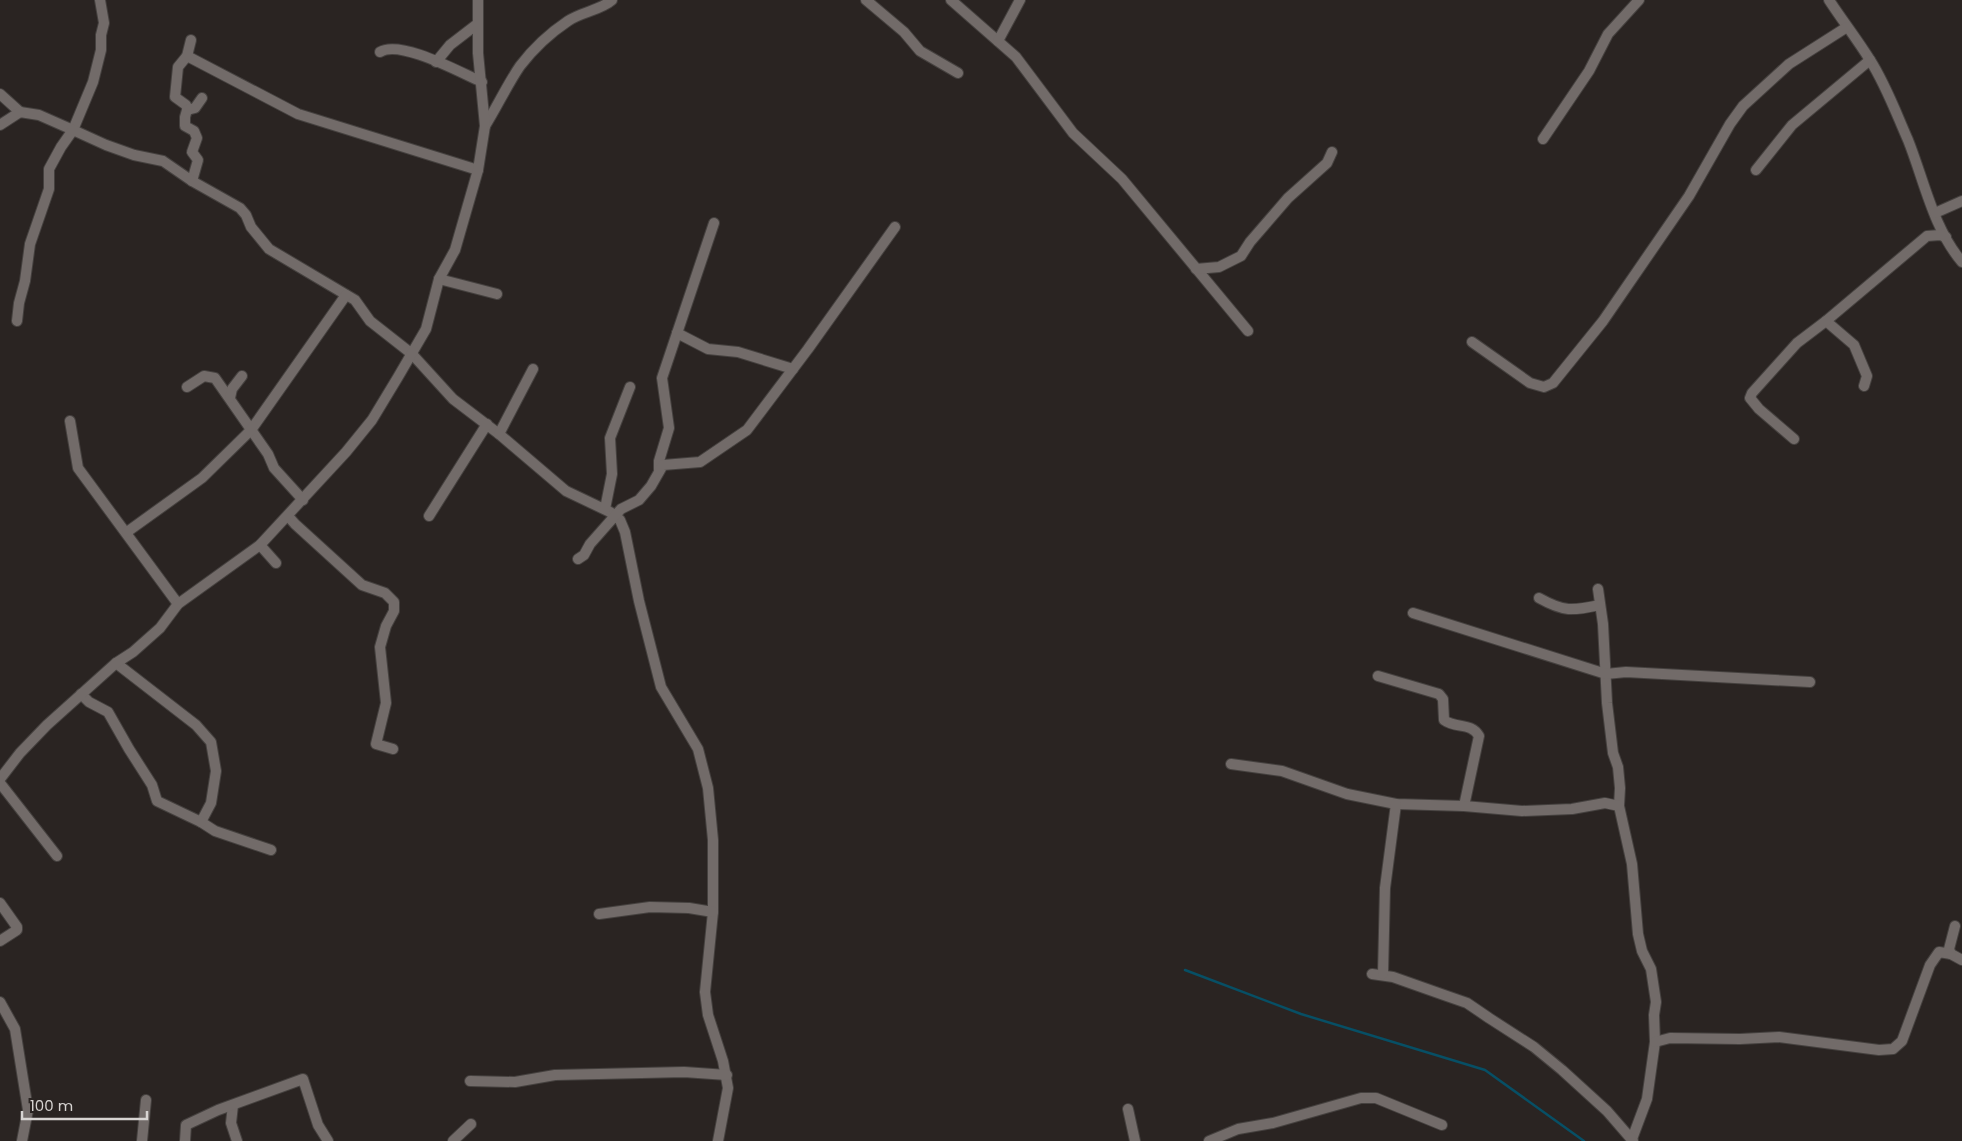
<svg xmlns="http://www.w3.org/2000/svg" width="1962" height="1141" font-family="Poppins,sans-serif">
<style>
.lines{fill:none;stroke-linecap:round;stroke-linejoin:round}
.stream{stroke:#074f65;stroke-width:2.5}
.street-casing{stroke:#45413f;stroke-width:12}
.street{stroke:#726b69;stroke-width:10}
</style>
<rect width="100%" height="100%" fill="#2a2422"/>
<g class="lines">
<path class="stream" d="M1185,970l116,44 184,56 99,71"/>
<defs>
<g id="street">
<path d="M866,0l38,32 16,19 38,22"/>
<path d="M951,0l65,57 57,76 49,46 126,152"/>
<path d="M1829,0c13,20 28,39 41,60 16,25 26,53 38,80 16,40 25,88 54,122"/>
<path d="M998,41l22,-41"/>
<path d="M380,52c20,-13 81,21 102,30"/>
<path d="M187,56l111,58 180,56"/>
<path d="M436,62l14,-17 26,-20"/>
<path d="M0,94l20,18"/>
<path d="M188,110l-2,-5 -11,-8 3,-30 9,-11 4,-16"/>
<path d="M0,125l20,-13 19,3 34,15 20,-48 8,-32v-15l3,-12 -4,-23"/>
<path d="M485,126c12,-19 22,-41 35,-60 13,-17 30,-33 48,-45 13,-9 33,-11 44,-21"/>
<path d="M1543,139l46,-68 19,-37 31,-34"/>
<path d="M1756,170l36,-45 78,-65"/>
<path d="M192,181l6,-21 -6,-8 5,-14 -3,-7 -9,-5v-9l2,-7 8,-2 7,-10"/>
<path d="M1935,213l27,-12"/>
<path d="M1196,269l23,-2 22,-11 9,-14 38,-44 39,-35 5,-11"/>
<path d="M439,279l58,15"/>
<path d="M17,321l2,-18 6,-22 5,-37 19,-55v-20l12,-22 12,-17 33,15 28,10 29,6 29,20 48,27 6,7 5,12 18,22 86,51 15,21 42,33 41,45 46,35 67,57 44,21 10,8 5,12 14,69 22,86 37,62 10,39 5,52v72l-8,80 3,23 15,46 5,27 -10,53"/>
<path d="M677,333l31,16 30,3 55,17"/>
<path d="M1472,342l58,41 14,4 9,-4 50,-62 86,-125 41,-72 13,-18 46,-42 58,-37"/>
<path d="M1864,386l3,-10 -13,-31 -28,-24 101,-85 13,-1 6,2"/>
<path d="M187,387l17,-11 11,2 53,76 6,14 29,32"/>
<path d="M230,398l2,-9 10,-13"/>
<path d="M70,421l8,47 100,136"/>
<path d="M499,434l34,-65"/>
<path d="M1794,439l-35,-30 -9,-11 2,-5 45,-50 29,-22"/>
<path d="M659,471v-10l10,-33 -7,-50 52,-155"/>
<path d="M605,509l7,-35 -2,-36 20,-51"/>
<path d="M288,516l7,8 67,61 23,8 9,9v9l-8,15 -6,21 6,56 -10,41 17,5"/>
<path d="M429,516l58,-92"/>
<path d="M127,532l75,-54 49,-48 95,-135"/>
<path d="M260,545l16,18"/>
<path d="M578,559l6,-4 6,-11 31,-35 18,-9 12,-14 12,-21 37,-3 47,-32 61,-81 87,-122"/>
<path d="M1598,589l5,35 4,79 6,50 5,14 2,21 -1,18 13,58 6,70 4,17 9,18 5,33 -2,13 1,27 -8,57 -15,40"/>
<path d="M1539,598c25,14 33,13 61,7"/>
<path d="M1413,613l193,61 20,-2 184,10"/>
<path d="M116,663l80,62 15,17 5,29 -5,32 -10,19 14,9 56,19"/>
<path d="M1378,676l61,18 4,5 1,21c12,9 27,2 35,16l-15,70"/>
<path d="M81,694l8,8 19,10 21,37 23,36 5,16 44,21"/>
<path d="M1231,764l51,7 65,23 49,10 68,2 58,5 50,-2 33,-6 14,3"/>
<path d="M0,779l20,-26 27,-28 69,-62 17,-11 27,-24 18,-24 82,-59 86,-93 26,-32 26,-43 28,-48 13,-50 16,-29 23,-80 7,-44 -7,-73v-53"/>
<path d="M0,783l57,73"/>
<path d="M0,903l17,24v3l-17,11"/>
<path d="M599,914l51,-7 39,1 24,4"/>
<path d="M1955,926l-6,23 2,5 11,6"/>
<path d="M1372,974l21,3 51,18 23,8 22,15 45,29 28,23 45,41 26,30"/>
<path d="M1383,974l2,-86 11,-84"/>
<path d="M0,1002l15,27 13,81 -6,31"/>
<path d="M1655,1042l15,-4 70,1 39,-2 100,13 14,-1 9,-8 28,-76 9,-13 12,2"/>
<path d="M470,1081l45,1 40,-7 129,-3 43,3"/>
<path d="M233,1105l-2,18 6,18"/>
<path d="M1128,1109l7,32"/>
<path d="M142,1141l4,-41"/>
<path d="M185,1141l1,-16 32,-15 85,-31 15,46 10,16"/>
<path d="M453,1141l18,-17"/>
<path d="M1209,1141l29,-12 35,-6 88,-25h15l66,27"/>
</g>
</defs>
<use href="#street" class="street-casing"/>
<use href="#street" class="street"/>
</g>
<path d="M22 1111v8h125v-8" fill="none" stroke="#d7d4d2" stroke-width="2.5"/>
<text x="30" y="1111" font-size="15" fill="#d7d4d2" stroke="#2a2422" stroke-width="4" paint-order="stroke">100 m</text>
</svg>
